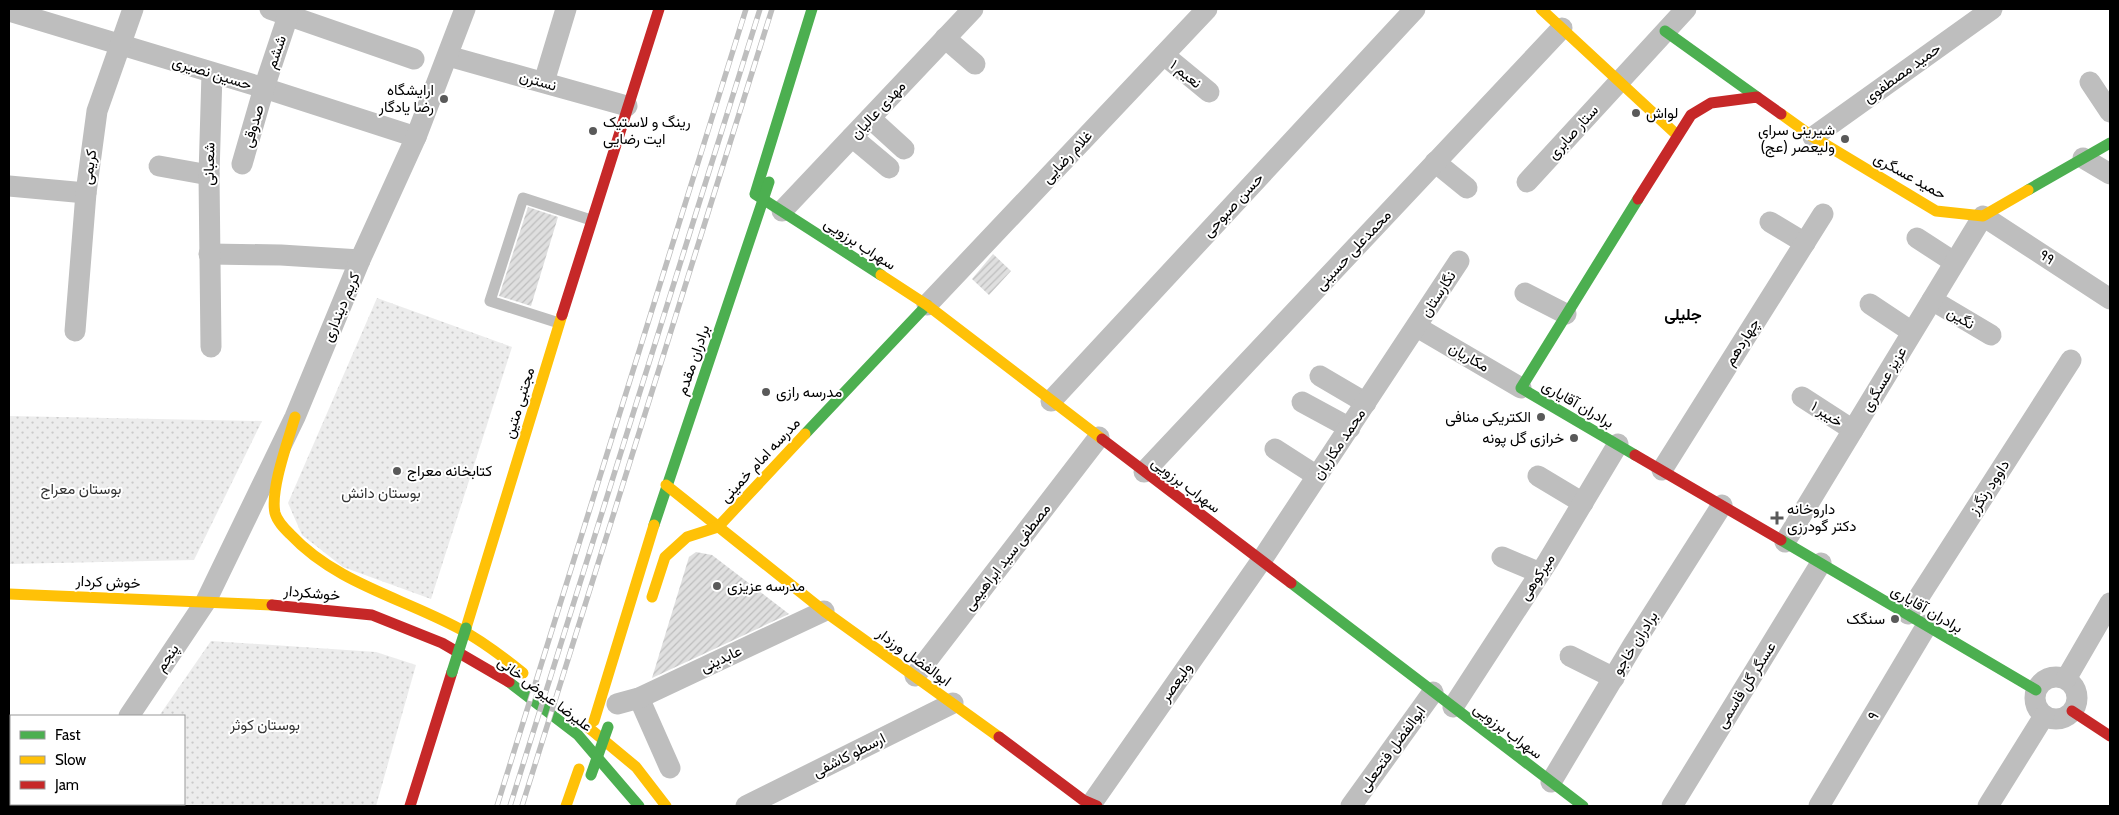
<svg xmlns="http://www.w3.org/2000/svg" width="2119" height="815" font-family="Cabin,Vazirmatn,sans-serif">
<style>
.green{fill:url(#green-dots)}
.building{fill:url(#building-hatch)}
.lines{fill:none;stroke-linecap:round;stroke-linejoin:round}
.lane{stroke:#bebebe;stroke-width:11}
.street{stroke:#bebebe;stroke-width:21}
.fast{stroke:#4caf50;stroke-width:11}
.slow{stroke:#ffc107;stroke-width:11}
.jam{stroke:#c62828;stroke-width:11}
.rail-casing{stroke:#bebebe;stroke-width:5.5}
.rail{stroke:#fff;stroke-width:4;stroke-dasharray:11;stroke-linecap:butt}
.fast-bridge{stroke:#4caf50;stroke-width:11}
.poi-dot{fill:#595959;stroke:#fff;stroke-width:2}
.labels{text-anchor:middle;stroke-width:4;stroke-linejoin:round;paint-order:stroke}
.street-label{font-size:15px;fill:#000;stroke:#fff}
.poi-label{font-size:15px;fill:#000;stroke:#fff;text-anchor:start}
.park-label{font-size:15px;fill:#333;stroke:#fff}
.neighbourhood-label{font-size:16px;font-weight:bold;fill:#000;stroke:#fff}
</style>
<defs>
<pattern id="green-dots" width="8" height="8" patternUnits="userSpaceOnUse" patternTransform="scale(1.25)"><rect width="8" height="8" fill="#ececec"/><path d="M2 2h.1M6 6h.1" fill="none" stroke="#c9c9c9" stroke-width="1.8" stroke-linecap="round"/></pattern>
<pattern id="building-hatch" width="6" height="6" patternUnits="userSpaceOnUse" patternTransform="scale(1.25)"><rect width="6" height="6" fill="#dfdfdf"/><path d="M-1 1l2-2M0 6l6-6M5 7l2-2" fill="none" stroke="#bebebe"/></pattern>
</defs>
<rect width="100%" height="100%" fill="#fff"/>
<g class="green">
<path d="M377,298l135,49 -81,252 -88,-32 -41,-32 -14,-32z"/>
<path d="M9,416l253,5 -68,139 -185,4z"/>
<path d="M211,641l165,11 40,13 -40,141h-279l2,-2h85v-88h-25z"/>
</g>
<g class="building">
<path d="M528,207l30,10 -27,89 -32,-10z"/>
<path d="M993,254l18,17 -22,24 -17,-16z"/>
<path d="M696,552l16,3 77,59 -137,64 37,-121z"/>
</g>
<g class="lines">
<path class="lane" d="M559,323l-69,-22 33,-103 68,22"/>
<g class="street">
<path d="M270,9l144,50"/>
<path d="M9,11l255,77 152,49"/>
<path d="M945,38l30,26"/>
<path d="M1164,55l45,37"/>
<path d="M448,56l179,50"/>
<path d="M544,82l22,-73"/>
<path d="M2090,82l20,30"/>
<path d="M870,118l34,31"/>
<path d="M852,137l37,31"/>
<path d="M1813,137l179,-128"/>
<path d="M2083,158l27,16"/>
<path d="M1435,162l32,26"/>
<path d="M242,164l22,-76 24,-72"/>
<path d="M159,166l50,9"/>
<path d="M1527,182l159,-173"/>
<path d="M9,186l77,7"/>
<path d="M782,211l191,-202"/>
<path d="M1770,222l35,21"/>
<path d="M1917,238l37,24"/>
<path d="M209,254l72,1 79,5"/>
<path d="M1525,293l41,21"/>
<path d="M1932,300l59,35"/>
<path d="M1870,304l42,28"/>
<path d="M927,305l280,-296"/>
<path d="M1417,327l104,61"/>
<path d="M75,331l11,-138 11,-82 36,-102"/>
<path d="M211,347l-2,-172 3,-102"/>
<path d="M1320,376l46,27"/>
<path d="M1802,397l51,33"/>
<path d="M1051,401l364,-392"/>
<path d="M1302,402l48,26"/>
<path d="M1275,449l42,27"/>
<path d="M1662,470l161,-256"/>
<path d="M1144,472l418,-444"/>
<path d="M1538,476l45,27"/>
<path d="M1785,542l198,-326 127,83"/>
<path d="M1502,557l38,16"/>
<path d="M1908,614l163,-254"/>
<path d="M1570,656l44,22"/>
<path d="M915,676l184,-239"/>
<circle cx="2056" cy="698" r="21"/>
<path d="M2066,679l44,-76"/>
<path d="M639,698l31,70"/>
<path d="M617,704l22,-6 185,-87"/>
<path d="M1453,707l95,-146 70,-117"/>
<path d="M129,716l77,-115 89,-184 65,-157 56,-123 49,-128"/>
<path d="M1551,782l82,-137 89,-140"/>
<path d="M1092,803l169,-242 198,-300"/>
<path d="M67,806l2,-2"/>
<path d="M746,806l207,-103"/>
<path d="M1351,806l82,-114"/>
<path d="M1672,806l149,-243"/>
<path d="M1819,806l108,-181"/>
<path d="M1988,806l56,-90"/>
</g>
<g class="fast">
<path d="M812,9l-57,185 126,81"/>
<path d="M1665,31l92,66"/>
<path d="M2028,190l82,-47"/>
<path d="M805,434l122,-129"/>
<path d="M1635,455l-114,-67 117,-189"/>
<path d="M654,525l115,-343"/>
<path d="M1781,540l255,150"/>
<path d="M1291,583l292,223"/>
<path d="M509,682l69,53 61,71"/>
</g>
<g class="slow">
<path d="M1541,9l136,126"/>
<path d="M1781,114l32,23 123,74 47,5 45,-26"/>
<path d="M881,275l46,30 175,134"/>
<path d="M295,417c-7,24 -25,73 -20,96 2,8 9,15 15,21 46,49 110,63 168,94 23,12 44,28 65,45"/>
<path d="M666,485l158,126 175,126"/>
<path d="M9,594l263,11"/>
<path d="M652,597l13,-40 22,-20 31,-10 87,-93"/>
<path d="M466,628l96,-313"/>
<path d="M594,721l60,-196"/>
<path d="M589,728l47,39 30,39"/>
<path d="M566,806l13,-37"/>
</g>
<g class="jam">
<path d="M1638,199l53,-84 20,-12 46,-6 24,17"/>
<path d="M562,315l97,-306"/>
<path d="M1102,439l189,144"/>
<path d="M1635,455l146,85"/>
<path d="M272,605l100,10 70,28 67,39"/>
<path d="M2072,711l38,25"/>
<path d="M999,737l84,63 14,6"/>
<path d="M410,806l42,-134"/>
</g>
<defs>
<g id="rail">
<path d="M497,806l249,-797"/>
<path d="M510,806l250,-797"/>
<path d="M522,806l250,-797"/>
</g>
</defs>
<use href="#rail" class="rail-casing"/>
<use href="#rail" class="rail"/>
<g class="fast-bridge">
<path d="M452,672l14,-44"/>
<path d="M591,775l17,-48"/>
</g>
</g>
<g class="poi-dot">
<circle cx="444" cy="99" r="5"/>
<circle cx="1636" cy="113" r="5"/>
<circle cx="593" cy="131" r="5"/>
<circle cx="1845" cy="139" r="5"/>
<circle cx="766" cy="392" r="5"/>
<circle cx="1541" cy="417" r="5"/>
<circle cx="1574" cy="438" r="5"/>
<circle cx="397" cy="471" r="5"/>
<path d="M1774.5 510.5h5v5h5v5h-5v5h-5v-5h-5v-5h5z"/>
<circle cx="717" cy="586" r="5"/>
<circle cx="1895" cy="619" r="5"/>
</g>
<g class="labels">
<g class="street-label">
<text transform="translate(276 52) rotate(-71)" y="5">ششم</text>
<text transform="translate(212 73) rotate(17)" y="5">حسین نصیری</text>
<text transform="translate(1902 73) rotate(-36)" y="5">حمید مصطفوی</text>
<text transform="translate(1186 74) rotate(39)" y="5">نعیم ۱</text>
<text transform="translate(538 81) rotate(16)" y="5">نسترن</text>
<text transform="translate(878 110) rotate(-47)" y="5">مهدی عالیان</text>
<text transform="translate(253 126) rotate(-74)" y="5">صدوقی</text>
<text transform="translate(1573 132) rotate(-48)" y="5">ستار صابری</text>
<text transform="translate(1067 157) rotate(-47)" y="5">غلام رضایی</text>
<text transform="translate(209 164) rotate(-89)" y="5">شعبانی</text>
<text transform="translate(89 167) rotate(-82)" y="5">کریمی</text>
<text transform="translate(1910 176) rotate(29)" y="5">حمید عسگری</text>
<text transform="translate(1233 205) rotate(-47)" y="5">حسن صبوحی</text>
<text transform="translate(860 244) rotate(33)" y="5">سهراب برزویی</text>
<text transform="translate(1353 250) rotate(-47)" y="5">محمدعلی حسینی</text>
<text transform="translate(2047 257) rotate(33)" y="5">۹۹</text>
<text transform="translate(1438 294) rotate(-57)" y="5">نگارستان</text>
<text transform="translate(341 307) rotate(-67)" y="5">کریم دینداری</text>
<text transform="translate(1961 318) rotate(31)" y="5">نگین</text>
<text transform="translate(1742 342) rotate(-58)" y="5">چهاردهم</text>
<text transform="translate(1469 357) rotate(30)" y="5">مکاریان</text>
<text transform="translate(693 360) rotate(-71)" y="5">برادران مقدم</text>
<text transform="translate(1884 379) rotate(-59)" y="5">عزیز عسگری</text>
<text transform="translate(519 403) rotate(-73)" y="5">مجتبی متین</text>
<text transform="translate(1578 404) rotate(30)" y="5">برادران آقایاری</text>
<text transform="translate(1827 414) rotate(33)" y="5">خیبر ۱</text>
<text transform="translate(1339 444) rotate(-56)" y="5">محمد مکاریان</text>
<text transform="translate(760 460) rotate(-47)" y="5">مدرسه امام خمینی</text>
<text transform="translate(1186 485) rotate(37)" y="5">سهراب برزویی</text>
<text transform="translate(1989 487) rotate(-57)" y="5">داوود رنگرز</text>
<text transform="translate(1007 557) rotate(-52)" y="5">مصطفی سید ابراهیمی</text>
<text transform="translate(1537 577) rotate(-57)" y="5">میرکوهی</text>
<text transform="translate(108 582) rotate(2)" y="5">خوش کردار</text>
<text transform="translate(312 593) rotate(5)" y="5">خوشکردار</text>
<text transform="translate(1927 609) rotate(30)" y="5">برادران آقایاری</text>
<text transform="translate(1635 643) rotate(-58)" y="5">برادران خاجو</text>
<text transform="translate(914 657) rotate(36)" y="5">ابوالفضل ورزدار</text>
<text transform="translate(167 658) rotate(-57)" y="5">پنجم</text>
<text transform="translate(721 659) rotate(-25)" y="5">عابدینی</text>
<text transform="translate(1176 682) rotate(-55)" y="5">ولیعصر</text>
<text transform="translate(1746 685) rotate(-58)" y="5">عسگر گل قاسمی</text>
<text transform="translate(545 694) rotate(37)" y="5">علیرضا عیوض خانی</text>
<text transform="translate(1873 716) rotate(-59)" y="5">۹</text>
<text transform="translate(1508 731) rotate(37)" y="5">سهراب برزویی</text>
<text transform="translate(1392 749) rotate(-54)" y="5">ابوالفضل فتحعلی</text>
<text transform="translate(849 755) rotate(-27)" y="5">ارسطو کاشفی</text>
</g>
<g class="poi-label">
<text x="434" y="95" text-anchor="end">ارایشگاه<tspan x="434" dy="17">رضا یادگار</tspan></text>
<text x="1646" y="118">لواش</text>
<text x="603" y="127">رینگ و لاستیک<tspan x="603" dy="17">ایت رضایی</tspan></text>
<text x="1835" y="135" text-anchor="end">شیرینی سرای<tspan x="1835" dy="17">ولیعصر (عج)</tspan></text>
<text x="776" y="397">مدرسه رازی</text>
<text x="1531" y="422" text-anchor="end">الکتریکی منافی</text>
<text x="1564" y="443" text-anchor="end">خرازی گل پونه</text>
<text x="407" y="476">کتابخانه معراج</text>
<text x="1787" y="514">داروخانه<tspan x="1787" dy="17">دکتر گودرزی</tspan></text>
<text x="727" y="591">مدرسه عزیزی</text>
<text x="1885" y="624" text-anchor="end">سنگک</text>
</g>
<g class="park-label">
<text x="81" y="494">بوستان معراج</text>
<text x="381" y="498">بوستان دانش</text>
<text x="265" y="730">بوستان کوثر</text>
</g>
<g class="neighbourhood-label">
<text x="1683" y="320">جلیلی</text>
</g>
</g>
<rect width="2119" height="815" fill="none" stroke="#000000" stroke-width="20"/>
<rect x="10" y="715" width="175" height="90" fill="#ffffff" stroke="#999999"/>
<rect x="20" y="731" width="25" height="8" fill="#4caf50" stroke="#999999"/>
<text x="55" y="740" font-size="15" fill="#000000">Fast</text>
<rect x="20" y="756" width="25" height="8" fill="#ffc107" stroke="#999999"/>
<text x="55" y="765" font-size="15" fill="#000000">Slow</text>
<rect x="20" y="781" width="25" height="8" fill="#c62828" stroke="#999999"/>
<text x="55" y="790" font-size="15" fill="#000000">Jam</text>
</svg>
